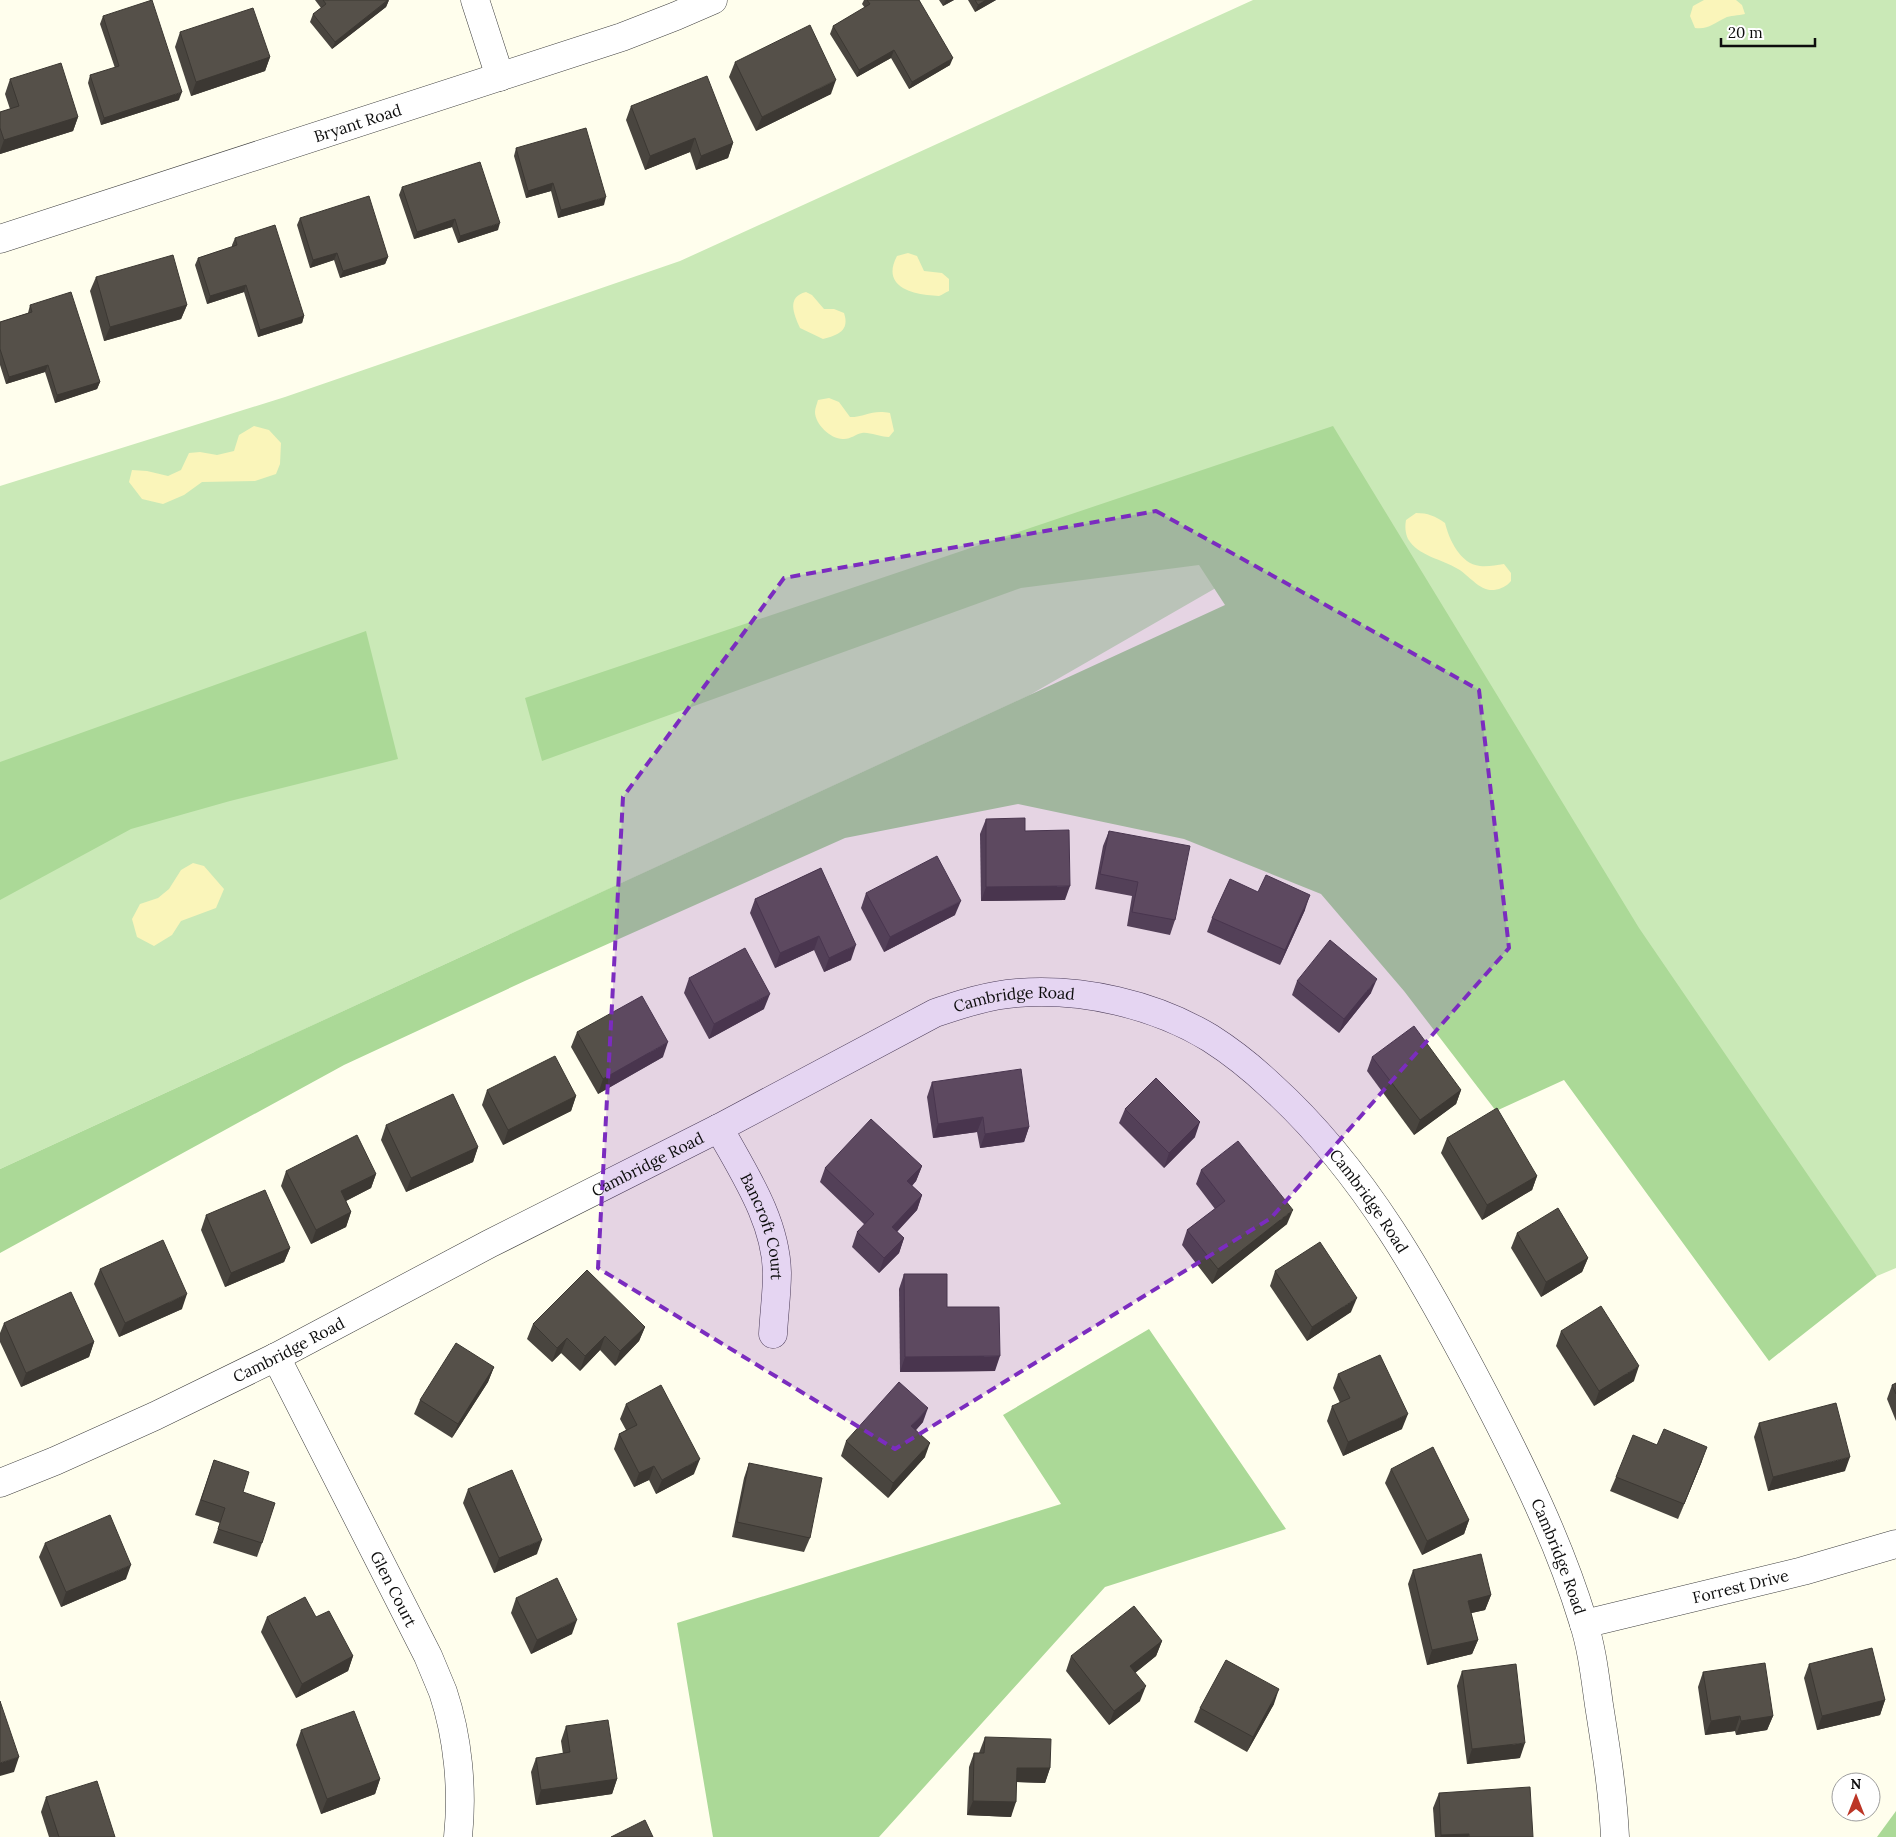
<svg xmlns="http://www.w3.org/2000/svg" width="1896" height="1837" font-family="Lora,serif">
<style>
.green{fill:#cae9b7}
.forest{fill:#abd997}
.sand{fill:#faf5ba}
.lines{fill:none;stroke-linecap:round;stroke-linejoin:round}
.minor-casing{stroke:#404040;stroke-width:29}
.minor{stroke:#fff;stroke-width:28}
.wall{fill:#49453f}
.shaded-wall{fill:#3c3833}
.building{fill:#555049;stroke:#3c3833}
.marked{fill:#7b2cbf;fill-opacity:0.2;stroke:#7b2cbf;stroke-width:4;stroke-dasharray:10 6;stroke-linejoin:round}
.labels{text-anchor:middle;stroke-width:5;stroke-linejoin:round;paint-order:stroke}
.street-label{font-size:16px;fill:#0d0d0d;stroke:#fff}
</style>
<rect width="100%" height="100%" fill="#fffeed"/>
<path class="green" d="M1253,0h643v1268l-19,8 -24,-34 -585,-684 -240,138 -1028,473v-683l285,-89 395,-136z"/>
<g class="forest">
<path d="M1333,426l306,502 238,348 -108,85 -205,-281 -68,31 -92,-120 -83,-97 -137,-55 -166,-35 -173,34 -318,142 -183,85 -344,188v-84l1225,-564 -26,-40 -178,23 -479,173 -17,-63z"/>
<path d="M366,631l32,128 -168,42 -99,28 -131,71v-138z"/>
<path d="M1149,1329l137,200 -181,58 -226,250h-166l-36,-214 384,-119 -58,-89z"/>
<path d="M1896,1811v26h-19z"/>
</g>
<g class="sand">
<path d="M1704,0h32l6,5 3,9c-7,2 -15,1 -20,4 -11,5 -17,12 -30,10l-5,-12 3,-10z"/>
<path d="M908,253l9,3 7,15 18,2 7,6v12c-3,1 -7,4 -10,5 -4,0 -8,-1 -12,-1 -23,-3 -44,-13 -30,-39z"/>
<path d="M806,292l6,3 12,14h10l10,4c6,18 -6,22 -21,26l-23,-11c-6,-14 -14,-31 6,-36z"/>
<path d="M829,398l10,4 11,15c16,0 22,-8 40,-4l4,18 -5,6c-10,0 -19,-5 -27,-4 -6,1 -11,6 -18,6 -13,1 -29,-15 -29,-27 0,-4 2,-8 3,-12z"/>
<path d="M254,426l15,4 12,13 -1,21 -4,10 -21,7 -53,1 -18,13 -21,9 -21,-5 -13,-17 3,-12 15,1 21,5 13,-6 8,-17 11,-1 17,3 17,-4 5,-16z"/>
<path d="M1416,513c12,0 19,3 29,10 4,16 15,41 35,43 8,1 16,-1 24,-2l7,9v8c-4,5 -10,8 -17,9 -15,1 -24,-14 -36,-21 -16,-10 -40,-13 -50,-30 -3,-7 -3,-13 -2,-19z"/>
<path d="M193,863l11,3 20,23 -8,19 -35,13 -9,14 -18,11 -17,-9 -5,-18 8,-15 18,-6 11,-9 12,-19z"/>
</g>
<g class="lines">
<defs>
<g id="minor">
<path d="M475,0l25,77"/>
<path id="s1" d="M0,239l622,-202 54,-21 37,-16"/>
<path id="s2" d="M719,1128c24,44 57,92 58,145 0,20 -3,41 -4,61"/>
<path id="s3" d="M276,1357l152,299c5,12 10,24 15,36 15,45 20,98 15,145"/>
<path id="s4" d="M0,1483l55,-22 100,-45 121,-59 213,-113 230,-116 216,-115c27,-9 54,-18 82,-20 65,-5 137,11 193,45 22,14 42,30 61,48 94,85 155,197 213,308 38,73 75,148 99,227 9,27 12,56 16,84 7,44 14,88 16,132"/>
<path id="s5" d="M1584,1624l219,-53 93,-27"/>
</g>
</defs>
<use href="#minor" class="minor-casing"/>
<use href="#minor" class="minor"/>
</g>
<g class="wall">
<path d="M315,0h74l-3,7 -54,42 -22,-27 3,-8 8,-6z"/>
<path d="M864,0h55l31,65 -41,24 -18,-31 -34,19 -27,-43 3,-8 32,-18 -3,-4z"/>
<path d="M939,0h15l-11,6z"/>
<path d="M968,0h28l-21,12z"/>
<path d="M103,16l76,84 -78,25 -13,-42 2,-8 25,-7 -15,-44z"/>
<path d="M180,32l90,25 -5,14 -74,25 -16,-49z"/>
<path d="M735,62l96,32 -75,37 -27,-54z"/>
<path d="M10,79l68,38 -5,14 -73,23v-42l10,-3 -5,-15z"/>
<path d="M631,106l102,37 -5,15 -32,12 -6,-18 -45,18 -19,-50z"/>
<path d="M516,148l88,57 -46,13 -7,-27 -25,7 -12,-42z"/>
<path d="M402,187l96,43 -40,13 -6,-16 -38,12 -15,-44z"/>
<path d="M300,218l88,39 -3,7 -45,14 -6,-18 -24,8 -13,-43z"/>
<path d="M235,238l69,78 -2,7 -44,14 -14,-45 -37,12 -12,-39 3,-7 34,-11v-2z"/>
<path d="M96,277l91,28 -6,14 -77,22 -14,-50z"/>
<path d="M30,305l70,77 -3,7 -42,14 -10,-31 -39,12 -6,-19v-43l28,-9z"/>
<path d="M986,819l39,12 40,69 -84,1 -1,-67z"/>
<path d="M1109,831l66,89 -5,15 -43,-9 5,-30 -37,-7 8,-43z"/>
<path d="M821,868l30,92 -27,12 -10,-22 -39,18 -25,-55 5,-14z"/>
<path d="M1258,892l47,18 -25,55 -73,-33 5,-14z"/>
<path d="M866,893l89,22 -71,37 -23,-44z"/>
<path d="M689,978l75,31 -55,30 -25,-46z"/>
<path d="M1297,981l74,12 -32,40 -47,-38z"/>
<path d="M577,1032l86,25 -65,37 -27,-47z"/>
<path d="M1372,1057l89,33 -5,14 -42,31 -47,-64z"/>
<path d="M932,1082l97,45 -5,15 -44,6 -3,-16 -44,6 -6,-41z"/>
<path d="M487,1090l89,6 -5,15 -68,34 -21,-40z"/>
<path d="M1125,1109l70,28 -31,31 -45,-45z"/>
<path d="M386,1125l92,22 -5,15 -67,30 -25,-52z"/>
<path d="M1447,1138l90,38 -5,14 -50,30 -41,-67z"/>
<path d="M922,1166l-6,15 -4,5 10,9 -5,15 -20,22 7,6 -5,15 -20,20 -27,-26 5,-15 8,-7 -45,-43 5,-14z"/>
<path d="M1201,1170l86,54 -75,60 -30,-39 5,-15 28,-21 -19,-25z"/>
<path d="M286,1171l90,3 -5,14 -25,13 5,11 -5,15 -35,17 -30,-58z"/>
<path d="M206,1215l84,33 -6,14 -59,25 -24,-57z"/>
<path d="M1517,1233l71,25 -6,14 -41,25 -30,-49z"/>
<path d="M100,1269l82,40 -63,28 -25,-53z"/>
<path d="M1275,1271l76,41 -44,29 -37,-55z"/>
<path d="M904,1274l43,33 48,64 -95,1 -1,-83z"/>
<path d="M4,1323l90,19 -5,15 -68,30 -21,-45v-9z"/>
<path d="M533,1324l112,3 -6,14 -24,25 -15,-16 -20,21 -19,-18 -9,9 -25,-23z"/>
<path d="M1561,1331l73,50 -40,25 -38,-60z"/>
<path d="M494,1367l-6,15 -36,56 -38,-24 6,-14z"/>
<path d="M1338,1374l64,55 -59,27 -16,-35 5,-15 8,-3 -7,-15z"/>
<path d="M1896,1383v38l-9,-22 5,-14z"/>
<path d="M626,1404l68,70 -38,20 -7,-14 -15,7 -20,-38 5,-15 7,-4 -6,-11z"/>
<path d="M923,1422l-7,8 9,27 -37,41 -47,-42 5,-15z"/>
<path d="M1759,1423l86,48 -77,20 -14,-54z"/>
<path d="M214,1460l29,32 19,51 -5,14 -44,-14 7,-20 -25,-8z"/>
<path d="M1702,1461l-24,58 -68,-28 6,-14z"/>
<path d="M749,1463l61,75 -6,14 -72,-15 12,-59z"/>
<path d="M1391,1469l78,51 -5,14 -42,21 -37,-72z"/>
<path d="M468,1489l69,65 -43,19 -31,-70z"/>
<path d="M45,1543l81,36 -65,28 -22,-50z"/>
<path d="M1413,1570l78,25 -6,15 -14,3 7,27 -6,14 -45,11 -19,-81z"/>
<path d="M516,1598l56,36 -41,20 -20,-41z"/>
<path d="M267,1617l86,39 -5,15 -52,27 -35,-66z"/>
<path d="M1162,1641l-6,15 -21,17 5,28 -31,24 -43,-54 5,-15z"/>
<path d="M1809,1664l76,36 -5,15 -63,15 -13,-52z"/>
<path d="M1462,1671l58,87 -53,6 -10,-78z"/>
<path d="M1703,1672l70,44 -6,14 -31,5 -1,-4 -30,4 -7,-48z"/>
<path d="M1274,1704l-27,48 -53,-30 6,-14z"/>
<path d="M566,1726l51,53 -5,15 -76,11 -5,-33 5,-14 27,-4 -2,-13z"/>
<path d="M301,1730l79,49 -5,15 -54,20 -25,-69z"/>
<path d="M985,1737l65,31 -5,15 -28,-1 -6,35 -44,-2 2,-48 5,-14h5z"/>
<path d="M1439,1793l94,44h-98l-2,-29z"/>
<path d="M46,1797l69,40h-66l-8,-25z"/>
</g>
<g class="shaded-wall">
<path d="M389,0l-3,7 -54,42 3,-7z"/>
<path d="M946,0h8l-11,6z"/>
<path d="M986,0h10l-21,12 3,-7z"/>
<path d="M894,50l-3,8 -34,19 2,-7z"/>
<path d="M270,57l-5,14 -74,25 5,-14z"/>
<path d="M953,58l-3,7 -41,24 3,-7z"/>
<path d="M836,80l-5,14 -75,37 6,-14z"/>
<path d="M182,92l-3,8 -78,25 3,-7z"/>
<path d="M78,117l-5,14 -73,23v-3l4,-11z"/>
<path d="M695,138l-5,14 -45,18 5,-14z"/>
<path d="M733,143l-5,15 -32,12 5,-14z"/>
<path d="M553,183l-2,8 -25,7 2,-7z"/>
<path d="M606,197l-2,8 -46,13 3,-8z"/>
<path d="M455,219l-3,8 -38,12 3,-7z"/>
<path d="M500,223l-2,7 -40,13 2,-7z"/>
<path d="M337,253l-3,7 -24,8 3,-8z"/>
<path d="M388,257l-3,7 -45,14 3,-7z"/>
<path d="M246,285l-2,7 -37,12 3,-8z"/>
<path d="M187,305l-6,14 -77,22 6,-14z"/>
<path d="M304,316l-2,7 -44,14 2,-7z"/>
<path d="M48,365l-3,7 -39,12 3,-7z"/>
<path d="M100,382l-3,7 -42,14 2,-8z"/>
<path d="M1070,886l-5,14 -84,1 5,-14z"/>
<path d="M1310,895l-5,15 -25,55 5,-15z"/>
<path d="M961,901l-6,14 -71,37 6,-15z"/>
<path d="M819,936l-5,14 -39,18 5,-15z"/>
<path d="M856,945l-5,15 -27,12 5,-14z"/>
<path d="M1377,979l-6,14 -32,40 5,-14z"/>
<path d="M770,994l-6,15 -55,30 5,-15z"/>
<path d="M668,1042l-5,15 -65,37 5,-15z"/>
<path d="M1461,1090l-5,14 -42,31 6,-15z"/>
<path d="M576,1096l-5,15 -68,34 5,-15z"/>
<path d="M983,1117l-6,15 -44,6 5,-14z"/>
<path d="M1200,1122l-5,15 -31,31 5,-15z"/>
<path d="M1029,1127l-5,15 -44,6 5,-14z"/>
<path d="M478,1147l-5,15 -67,30 5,-14z"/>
<path d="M922,1166l-6,15 -14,15 5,-15z"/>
<path d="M376,1174l-5,14 -35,18 5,-15z"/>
<path d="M1537,1176l-5,14 -50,30 5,-15z"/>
<path d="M922,1195l-5,15 -30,32 5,-15z"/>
<path d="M1293,1210l-6,14 -75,60 6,-15z"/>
<path d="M351,1212l-5,15 -35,17 5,-14z"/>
<path d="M904,1238l-5,15 -20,20 5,-15z"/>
<path d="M290,1248l-6,14 -59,25 6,-14z"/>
<path d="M1588,1258l-6,14 -41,25 5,-15z"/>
<path d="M187,1294l-5,15 -63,28 6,-14z"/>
<path d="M1357,1298l-6,14 -44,29 5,-14z"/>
<path d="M645,1327l-6,14 -24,25 5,-15z"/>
<path d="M605,1336l-5,14 -20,21 5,-15z"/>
<path d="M567,1338l-6,15 -9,9 5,-14z"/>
<path d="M94,1342l-5,15 -68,30 5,-14z"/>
<path d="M1000,1356l-5,15 -95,1 5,-15z"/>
<path d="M1639,1366l-5,15 -40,25 5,-15z"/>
<path d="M494,1367l-6,15 -36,56 6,-14z"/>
<path d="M928,1408l-5,14 -17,19 5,-15z"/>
<path d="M1408,1414l-6,15 -59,27 5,-14z"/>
<path d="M930,1443l-5,14 -37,41 5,-15z"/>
<path d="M1707,1447l-5,14 -24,58 6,-15z"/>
<path d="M1850,1457l-5,14 -77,20 5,-14z"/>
<path d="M700,1459l-6,15 -38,20 6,-14z"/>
<path d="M654,1466l-5,14 -15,7 5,-14z"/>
<path d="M1469,1520l-5,14 -42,21 5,-14z"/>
<path d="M542,1540l-5,14 -43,19 5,-15z"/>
<path d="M131,1565l-5,14 -65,28 5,-15z"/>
<path d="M1491,1595l-6,15 -22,5 5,-14z"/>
<path d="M577,1620l-5,14 -41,20 6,-14z"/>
<path d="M1478,1640l-6,14 -45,11 5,-15z"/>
<path d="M1162,1641l-6,15 -31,25 5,-15z"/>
<path d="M353,1656l-5,15 -52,27 6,-14z"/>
<path d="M1146,1686l-6,15 -31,24 5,-14z"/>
<path d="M1279,1689l-5,15 -27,48 6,-15z"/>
<path d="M1885,1700l-5,15 -63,15 5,-14z"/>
<path d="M1740,1716l-5,15 -30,4 6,-14z"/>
<path d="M1773,1716l-6,14 -31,5 5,-14z"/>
<path d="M1525,1743l-5,15 -53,6 5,-15z"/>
<path d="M19,1757l-5,15 -14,4v-13z"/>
<path d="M1017,1768h33l-5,15 -33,-1z"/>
<path d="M380,1779l-5,15 -54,20 6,-15z"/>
<path d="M617,1779l-5,15 -76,11 5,-15z"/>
<path d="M973,1801l43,1 -5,15 -44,-2z"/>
<path d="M1469,1834l-1,3h-28l1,-2z"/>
</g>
<g class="building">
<path d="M152,0l30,92 -78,26 -14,-43 29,-9 -16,-50z"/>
<path d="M323,0h65l-53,42 -22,-28 13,-10z"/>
<path d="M867,0h52l34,58 -41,24 -18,-32 -35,20 -26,-44 37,-22z"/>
<path d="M975,0h11l-8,5z"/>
<path d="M253,8l17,49 -74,25 -16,-50z"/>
<path d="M810,25l26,55 -74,37 -27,-55z"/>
<path d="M61,63l17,54 -74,23 -4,-12v-16l19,-6 -9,-27z"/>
<path d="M707,76l26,67 -32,13 -6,-18 -45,18 -19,-50z"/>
<path d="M586,128l20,69 -45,13 -8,-27 -25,8 -12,-43z"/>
<path d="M480,162l20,61 -40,13 -5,-17 -38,13 -15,-45z"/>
<path d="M369,196l19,61 -45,14 -6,-18 -24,7 -13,-42z"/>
<path d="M275,225l29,91 -44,14 -14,-45 -36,11 -12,-38 39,-13 -2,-7z"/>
<path d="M173,255l14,50 -77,22 -14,-50z"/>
<path d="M71,292l29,90 -43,13 -9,-30 -39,12 -9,-28v-27l32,-10 -2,-7z"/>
<path d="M1025,818v13l44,-1 1,56 -84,1v-68z"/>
<path d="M1109,831l81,15 -15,74 -43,-8 6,-30 -38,-8z"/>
<path d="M937,856l24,45 -71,36 -24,-44z"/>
<path d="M821,868l35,77 -27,13 -10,-22 -39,17 -25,-54z"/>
<path d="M1266,875l44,20 -25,55 -73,-32 18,-39 28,13z"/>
<path d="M1330,940l47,39 -33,40 -47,-38z"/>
<path d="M745,948l25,46 -56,30 -25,-46z"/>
<path d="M642,996l26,46 -65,37 -26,-47z"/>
<path d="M1414,1026l47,64 -41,30 -48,-63z"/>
<path d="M555,1056l21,40 -68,34 -21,-40z"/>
<path d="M1021,1069l8,58 -44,7 -2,-17 -45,7 -6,-42z"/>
<path d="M1156,1078l44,44 -31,31 -44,-44z"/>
<path d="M453,1094l25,53 -67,31 -25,-53z"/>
<path d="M1497,1108l40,68 -50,29 -40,-67z"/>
<path d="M871,1119l51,47 -15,15 15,14 -30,32 12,11 -20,20 -27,-26 17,-18 -49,-46z"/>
<path d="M357,1135l19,39 -35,17 10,21 -35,18 -30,-59z"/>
<path d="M1238,1141l55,69 -75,59 -31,-39 38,-29 -24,-31z"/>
<path d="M265,1190l25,58 -59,25 -25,-58z"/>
<path d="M1558,1208l30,50 -42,24 -29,-49z"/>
<path d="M163,1240l24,54 -62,29 -25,-54z"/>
<path d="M1320,1242l37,56 -45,29 -37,-56z"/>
<path d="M587,1270l58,57 -25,24 -15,-15 -20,20 -18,-18 -10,10 -24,-24z"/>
<path d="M904,1274h43v33h52l1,49 -95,1z"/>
<path d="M71,1292l23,50 -68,31 -22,-50z"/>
<path d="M1601,1306l38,60 -40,25 -38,-60z"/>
<path d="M456,1343l38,24 -36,57 -38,-24z"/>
<path d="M1380,1355l28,59 -60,28 -16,-36 18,-8 -12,-24z"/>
<path d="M899,1382l29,26 -17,18 19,17 -37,40 -47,-42z"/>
<path d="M1896,1383v11l-4,-9z"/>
<path d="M661,1385l39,74 -38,21 -8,-14 -15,7 -20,-39 18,-9 -11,-21z"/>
<path d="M1836,1403l14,54 -77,20 -14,-54z"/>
<path d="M1664,1429l43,18 -23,57 -68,-27 17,-42 24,10z"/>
<path d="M1433,1447l36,73 -42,21 -36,-72z"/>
<path d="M214,1460l35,12 -6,20 32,11 -13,40 -44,-14 7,-21 -24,-8z"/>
<path d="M749,1463l73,15 -12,60 -73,-16z"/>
<path d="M512,1470l30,70 -43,18 -31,-69z"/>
<path d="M110,1515l21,50 -65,27 -21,-49z"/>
<path d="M1481,1554l10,41 -23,6 10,39 -46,10 -19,-80z"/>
<path d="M557,1578l20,42 -40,20 -21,-42z"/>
<path d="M305,1597l11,20 13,-6 24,45 -51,28 -35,-67z"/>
<path d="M1134,1606l28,35 -32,25 16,20 -32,25 -43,-55z"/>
<path d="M1872,1648l13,52 -63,16 -13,-52z"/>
<path d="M1226,1660l53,29 -26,48 -53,-29z"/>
<path d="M1765,1663l8,53 -32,5 -1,-5 -29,5 -8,-49z"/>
<path d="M1516,1664l9,79 -53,6 -10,-78z"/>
<path d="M0,1701l19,56 -19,6z"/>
<path d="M354,1711l26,68 -53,20 -26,-69z"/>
<path d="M608,1720l9,59 -76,11 -5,-32 34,-6 -4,-26z"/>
<path d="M985,1737l66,2 -1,29h-33l-1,34 -43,-1 1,-48h10z"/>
<path d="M97,1781l18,56h-56l-13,-40z"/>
<path d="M1530,1787l3,50h-64v-3l-28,1 -2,-42z"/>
<path d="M645,1820l8,17h-42z"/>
</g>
<path class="marked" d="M1156,511l323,179 30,258 -238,270 -376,231 -297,-181 25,-471 161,-219z"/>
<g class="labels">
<g class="street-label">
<text dy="6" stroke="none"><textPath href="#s1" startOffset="376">Bryant Road</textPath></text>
<text dy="6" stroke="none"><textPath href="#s4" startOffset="1128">Cambridge Road</textPath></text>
<text dy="6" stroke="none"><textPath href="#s4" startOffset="722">Cambridge Road</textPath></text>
<text dy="6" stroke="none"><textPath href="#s4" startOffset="1562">Cambridge Road</textPath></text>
<text dy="6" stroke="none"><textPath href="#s2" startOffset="109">Bancroft Court</textPath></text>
<text dy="6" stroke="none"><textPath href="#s4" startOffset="318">Cambridge Road</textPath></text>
<text dy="6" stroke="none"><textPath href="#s4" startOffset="1966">Cambridge Road</textPath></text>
<text dy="6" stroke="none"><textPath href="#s5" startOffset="161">Forrest Drive</textPath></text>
<text dy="6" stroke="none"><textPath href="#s3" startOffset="260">Glen Court</textPath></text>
</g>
</g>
<g transform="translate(1856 1797)"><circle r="24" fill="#ffffff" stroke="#9e9e9e"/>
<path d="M0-4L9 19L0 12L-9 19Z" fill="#bc3526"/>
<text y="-8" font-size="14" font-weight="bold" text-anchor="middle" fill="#0d0d0d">N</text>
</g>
<path d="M1721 38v8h94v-8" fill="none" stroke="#0d0d0d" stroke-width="2.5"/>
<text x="1728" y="38" font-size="15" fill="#0d0d0d" stroke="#ffffff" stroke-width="4" paint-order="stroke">20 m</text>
</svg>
